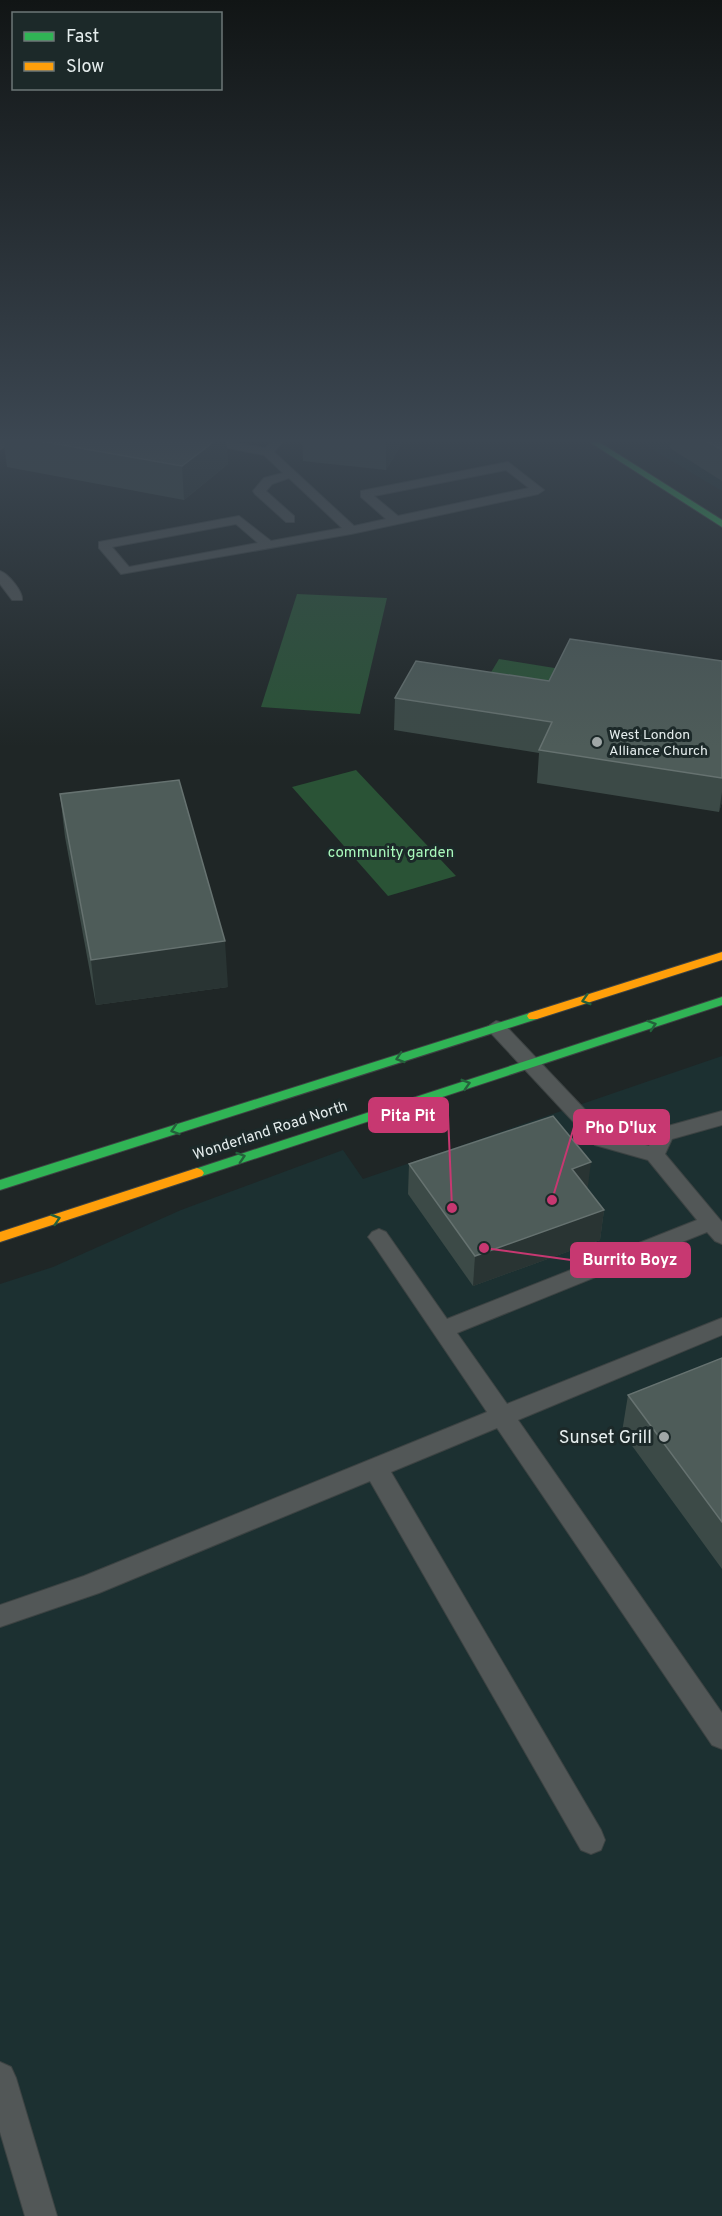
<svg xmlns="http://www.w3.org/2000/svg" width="722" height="2216" font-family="Overpass,sans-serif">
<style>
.built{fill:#1c3031}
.green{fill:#2a5336}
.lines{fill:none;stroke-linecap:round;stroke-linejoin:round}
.lane-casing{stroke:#3d4343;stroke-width:2}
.fast-casing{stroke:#3d4343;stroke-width:2}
.slow-casing{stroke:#3d4343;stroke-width:2}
.lane{fill:#525757;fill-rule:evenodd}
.fast{fill:#30b455;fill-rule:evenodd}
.slow{fill:#ff9f0a;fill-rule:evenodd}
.wall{fill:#3c4a47}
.shaded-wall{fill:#293433}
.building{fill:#4e5c59;stroke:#667270;stroke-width:1.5}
.oneway{stroke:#24613b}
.poi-dot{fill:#a0a7a7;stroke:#1c2929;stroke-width:2}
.labels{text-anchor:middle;stroke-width:6;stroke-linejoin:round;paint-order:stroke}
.far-poi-label{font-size:14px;fill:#e5eded;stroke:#1c2929;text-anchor:start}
.park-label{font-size:15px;fill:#a9f9bc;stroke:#1c2929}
.street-label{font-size:15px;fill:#e5eded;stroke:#1c2929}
.near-poi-label{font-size:18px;fill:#e5eded;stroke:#1c2929;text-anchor:end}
.leader{fill:none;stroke:#c73871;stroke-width:2}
.callout-dot{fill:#c73871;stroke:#1c2929;stroke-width:2}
.callout{fill:#c73871;stroke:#c73871;stroke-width:2}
.callout-label{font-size:16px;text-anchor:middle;font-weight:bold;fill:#fff}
</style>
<rect width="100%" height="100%" fill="#1f2626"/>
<g class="built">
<path d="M632,437h90v54z"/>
<path d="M722,1056v1160h-722v-932l53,-17 128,-57 162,-60 20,29z"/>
</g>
<g class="green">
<path d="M297,594l90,4 -27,116 -99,-7z"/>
<path d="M499,659l68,11 -12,26 -71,-12z"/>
<path d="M356,770l100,106 -68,20 -96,-109z"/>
</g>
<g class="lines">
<defs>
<g id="lane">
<path d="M7,437h13l-20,13v-8z"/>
<path d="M182,437h22l61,11 11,-11h11l-13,15 80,74 32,-7 -25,-22v-6l147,-29 36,28 -6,4 -187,40 -230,40 -22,-26v-6l140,-26 32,25 71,-13 -53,-50 -17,6 -6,7 28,25v6h-8l-31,-28 -2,-3 11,-13 19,-5 -19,-18 -76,-15zM506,470l23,18 -131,28 -24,-20zM236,524l22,19 -129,24 -17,-20z"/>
<path d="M0,571c9,3 23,21 22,29h-10l-12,-16z"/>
<path d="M496,1021l7,2 106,112 40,11 8,-17 65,-18v14l-50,14 -7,15 57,68v22l-7,-3 -8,-9 -250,101 50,71 215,-86v17l-204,85 204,293v36l-10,-4 -215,-317 -106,44 210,358 4,10 -4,10 -10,4 -10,-4 -211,-369 -271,112 -99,34v-22l84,-29 403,-164 -115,-170 -4,-5 4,-5 7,-3 7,3 61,87 250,-99 -49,-60 -53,-15 -106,-114 -2,-4z"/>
<path d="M0,2062l11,5 5,11 41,138h-32l-25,-84z"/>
</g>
<g id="fast">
<path d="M582,437h9l131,83v7z"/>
<path d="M722,997v8l-520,171h-10l-2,-3 2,-3z"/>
<path d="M533,1012l4,1 2,3 -2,3 -537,171v-10z"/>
</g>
<g id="slow">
<path d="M722,952v8l-185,59h-8l-2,-3 2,-3z"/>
<path d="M197,1168l5,2 2,3 -2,3 -202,66v-10z"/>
</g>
</defs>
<use href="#lane" class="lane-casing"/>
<use href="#fast" class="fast-casing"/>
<use href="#slow" class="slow-casing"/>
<use href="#lane" class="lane"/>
<use href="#fast" class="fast"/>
<use href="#slow" class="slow"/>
</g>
<g class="wall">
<path d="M3,437h223l2,27 -44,36 -177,-33z"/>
<path d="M302,437h104l-20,33 -83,-9z"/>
<path d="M671,437h51v44l-52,-33z"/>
<path d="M722,661v141l-3,10 -182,-29 2,-30 -145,-23 1,-32z"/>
<path d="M60,794l168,193 -132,18 -31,-168z"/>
<path d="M409,1164l179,25 16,21 -4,30 -127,46 -65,-92z"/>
<path d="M722,1358v211l-100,-137 6,-37z"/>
</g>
<g class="shaded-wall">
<path d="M220,437h6l2,27 -44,36 -2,-34z"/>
<path d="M386,437h20l-20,33z"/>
<path d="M722,792v10l-3,10z"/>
<path d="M225,941l3,46 -132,18 -5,-45z"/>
<path d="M591,1162l-4,31 -15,-24z"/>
<path d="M604,1210l-4,30 -127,46 2,-30z"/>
</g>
<g class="building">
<path d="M17,437h203l-38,29z"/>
<path d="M700,437h22v13z"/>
<path d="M570,639l152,22v117l-183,-28 13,-28 -157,-24 21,-37 133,20z"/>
<path d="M179,780l46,161 -134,19 -31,-166z"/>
<path d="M553,1116l38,46 -19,7 32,41 -129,46 -66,-92z"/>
<path d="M722,1358v164l-94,-127z"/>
</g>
<defs><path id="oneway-chevron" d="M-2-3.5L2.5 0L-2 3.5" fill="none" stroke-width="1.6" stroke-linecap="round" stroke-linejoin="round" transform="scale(1.5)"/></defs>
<g class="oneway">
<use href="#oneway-chevron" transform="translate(586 1000) rotate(163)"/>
<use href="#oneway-chevron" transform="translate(652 1025) rotate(-18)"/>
<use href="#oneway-chevron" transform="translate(400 1058) rotate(162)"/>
<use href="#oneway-chevron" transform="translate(466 1084) rotate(-17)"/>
<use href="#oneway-chevron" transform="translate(175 1130) rotate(162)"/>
<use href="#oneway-chevron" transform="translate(241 1157) rotate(-18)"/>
<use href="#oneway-chevron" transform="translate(56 1219) rotate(-18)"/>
</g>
<linearGradient id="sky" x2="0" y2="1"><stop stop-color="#111515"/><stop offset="0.59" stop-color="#3c4752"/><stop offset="1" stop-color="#3c4752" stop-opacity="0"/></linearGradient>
<rect width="722" height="747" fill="url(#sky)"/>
<g class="poi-dot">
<circle cx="597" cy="742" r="6"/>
<circle cx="664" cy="1437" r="6"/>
</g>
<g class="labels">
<g class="far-poi-label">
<text x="609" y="739">West London<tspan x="609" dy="16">Alliance Church</tspan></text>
</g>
<g class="park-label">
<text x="391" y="857">community garden</text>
</g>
<g class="street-label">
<text transform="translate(270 1130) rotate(-18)" y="5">Wonderland Road North</text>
</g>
<g class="near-poi-label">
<text x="652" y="1443">Sunset Grill</text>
</g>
</g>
<path class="leader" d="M452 1208L448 1115M552 1200L574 1127M484 1248L571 1260"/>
<g class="callout-dot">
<circle cx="452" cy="1208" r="6"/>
<circle cx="552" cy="1200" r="6"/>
<circle cx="484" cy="1248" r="6"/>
</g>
<g class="callout">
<rect x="369" y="1098" width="79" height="34" rx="6"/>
<rect x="574" y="1110" width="95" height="34" rx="6"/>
<rect x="571" y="1243" width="119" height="34" rx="6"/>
</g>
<g class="callout-label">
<text x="408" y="1121">Pita Pit</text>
<text x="621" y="1133">Pho D'lux</text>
<text x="630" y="1265">Burrito Boyz</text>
</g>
<rect x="12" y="12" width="210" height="78" fill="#1c2929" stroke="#6c7777" stroke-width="1.5"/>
<rect x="24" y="32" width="30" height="9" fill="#30b455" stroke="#6c7777" stroke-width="1.5"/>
<text x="66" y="42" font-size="18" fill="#e5eded">Fast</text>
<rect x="24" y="62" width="30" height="9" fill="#ff9f0a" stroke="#6c7777" stroke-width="1.5"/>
<text x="66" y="72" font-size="18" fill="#e5eded">Slow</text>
</svg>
